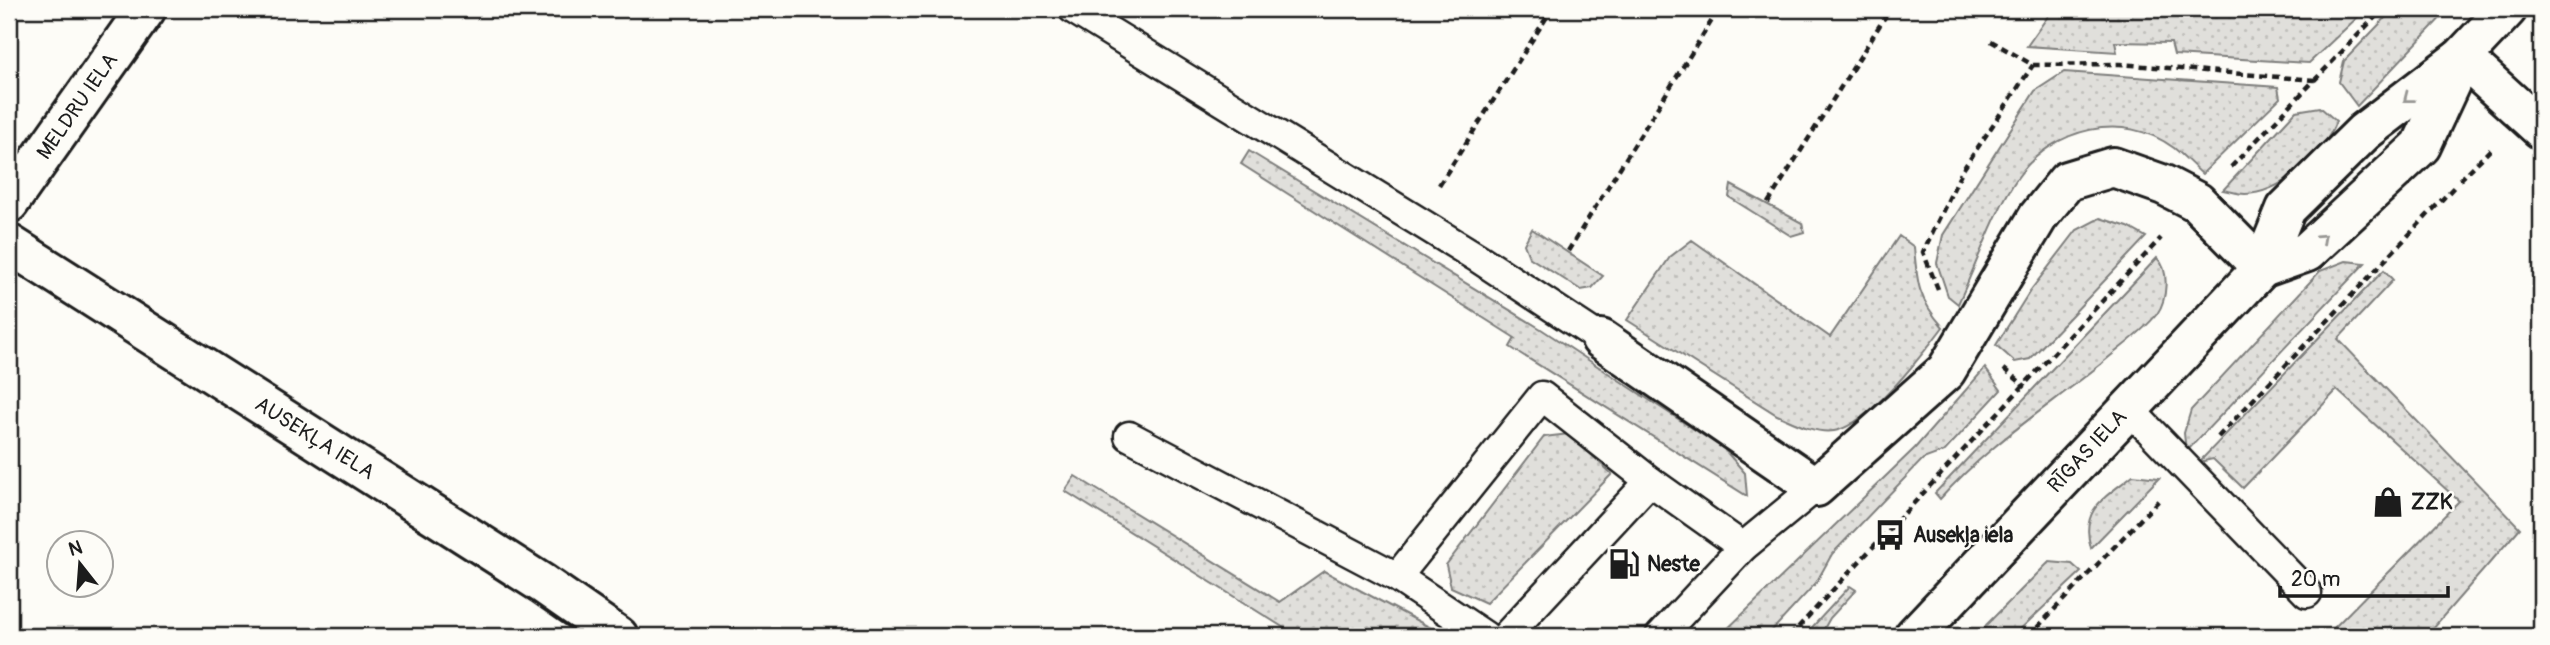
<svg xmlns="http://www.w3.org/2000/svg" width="2550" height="645" font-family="Pangolin,sans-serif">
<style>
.green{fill:url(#green-dots);stroke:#7e7e7c;stroke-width:2}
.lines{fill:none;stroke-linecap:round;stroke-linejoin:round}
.lane-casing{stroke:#1c1c1c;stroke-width:33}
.street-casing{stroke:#1c1c1c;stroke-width:44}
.primary-casing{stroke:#1c1c1c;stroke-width:44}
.path{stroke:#1c1c1c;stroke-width:4.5;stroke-dasharray:7 5;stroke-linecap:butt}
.lane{stroke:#fdfcf7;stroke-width:28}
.street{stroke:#fdfcf7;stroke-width:38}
.primary{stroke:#fdfcf7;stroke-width:38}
.oneway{stroke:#989794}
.labels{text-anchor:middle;stroke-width:5;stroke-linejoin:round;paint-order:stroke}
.street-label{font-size:21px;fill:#1c1c1c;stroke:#fdfcf7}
.poi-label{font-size:21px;font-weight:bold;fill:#1c1c1c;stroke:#fdfcf7;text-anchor:start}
</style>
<defs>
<pattern id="green-dots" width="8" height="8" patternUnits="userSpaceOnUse" patternTransform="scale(1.75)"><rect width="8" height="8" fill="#e0dfdb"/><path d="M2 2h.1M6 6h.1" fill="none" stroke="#c0bfbb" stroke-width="1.8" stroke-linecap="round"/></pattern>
</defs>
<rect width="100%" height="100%" fill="#fdfcf7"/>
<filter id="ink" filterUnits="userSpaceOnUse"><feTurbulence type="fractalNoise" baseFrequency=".0143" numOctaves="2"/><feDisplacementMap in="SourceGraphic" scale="14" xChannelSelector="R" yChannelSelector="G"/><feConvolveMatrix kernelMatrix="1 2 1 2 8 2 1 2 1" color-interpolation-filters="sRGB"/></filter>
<g filter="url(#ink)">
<g class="green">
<path d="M2053,9h302l5,6 -51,48 -135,-8 -3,-12 -56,-1 2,10 -90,-6z"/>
<path d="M2394,9h55l-92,97 -18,-24 5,-21z"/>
<path d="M2064,72l214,15 2,11 -78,76c-9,-8 -18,-18 -28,-26 -51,-38 -121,-20 -156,29 -22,31 -43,91 -60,127l-10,-8 -11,-33 6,-28 92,-144z"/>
<path d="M2320,107l16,14c-12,33 -54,72 -91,73 -7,0 -15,-3 -22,-4l73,-79z"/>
<path d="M1249,151l292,178 183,120 21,24 2,23 -237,-149 5,-9 -274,-174z"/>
<path d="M1731,185l71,38 2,9 -13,4 -62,-39z"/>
<path d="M2100,218l28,9 18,10 -116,122 -15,3 -19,-17 34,-54 47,-61z"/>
<path d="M1532,229l71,47 -11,12 -11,2 -52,-33 -5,-13z"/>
<path d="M1899,236l15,11c3,36 4,52 29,80 -21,28 -74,98 -109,104 -19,3 -41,-9 -57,-16l-150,-95 43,-63 22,-17 138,97z"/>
<path d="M2157,258c13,12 10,42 0,56 -15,19 -38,34 -56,50 -56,45 -114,82 -161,135l-5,-6z"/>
<path d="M2346,261l19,2 -179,189 -2,-19 7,-23 129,-139z"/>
<path d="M2384,270l9,10 -55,59 182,189 -94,108h-100l133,-135 -122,-111 -94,98 -30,-29 -14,3z"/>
<path d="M1985,368l16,22 -56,61 -22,8 -91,95 -16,29 -49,53h-47l195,-188z"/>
<path d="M1569,434l43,40 -126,129 -35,-16 -5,-22 98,-128z"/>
<path d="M2133,475l26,3 -68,70c-12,-39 15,-51 42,-73z"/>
<path d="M1075,476l205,126 44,-31 122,65h-149l-232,-145z"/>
<path d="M2049,562l23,2 9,8 -68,64h-32l5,-11z"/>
<path d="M1850,586l6,4 -26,28 -10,18h-16z"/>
</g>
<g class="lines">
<defs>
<g id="lane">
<path d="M1073,9l405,249 123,81"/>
<path d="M2128,408l179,185"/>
<path d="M1129,436l268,141 88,59"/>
<path d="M1397,577l145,-181 108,85"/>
<path d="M1506,636l144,-155 93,66"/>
<path d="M1660,636l83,-89 73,-60"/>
</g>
<g id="street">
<path d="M2462,57l79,72"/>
<path d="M9,203l137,-194"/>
<path d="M9,244l534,340 75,52"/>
<path d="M1601,339l215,148 130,-116 92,-154 29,-36 46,-14 51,18 33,17 65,66"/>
</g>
<g id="primary">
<path d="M2262,268l45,-16 114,-106 39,-84"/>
<path d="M1914,636l348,-368 24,-59 78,-77 98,-75 45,-48"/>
</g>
</defs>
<use href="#lane" class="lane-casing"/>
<use href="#street" class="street-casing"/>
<use href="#primary" class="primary-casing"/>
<g class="path">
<path d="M1938,9l2,1"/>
<path d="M1991,41l42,24 87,-1 195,16"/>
<path d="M2231,167l152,-158"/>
<path d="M2460,180l31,-31"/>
<path d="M1439,185l113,-176"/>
<path d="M1768,203l122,-194"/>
<path d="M1568,251l151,-242"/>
<path d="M1938,289l-15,-37 39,-81 71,-106"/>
<path d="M2004,369l21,17"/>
<path d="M2218,437l236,-250"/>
<path d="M1790,636l371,-398"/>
<path d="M2029,636l130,-136"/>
</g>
<use href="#lane" class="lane"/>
<use href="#street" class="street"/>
<use href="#primary" class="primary"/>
</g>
<defs><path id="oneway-chevron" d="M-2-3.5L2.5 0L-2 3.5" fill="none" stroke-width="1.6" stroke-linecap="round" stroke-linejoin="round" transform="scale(1.75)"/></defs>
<g class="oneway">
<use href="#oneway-chevron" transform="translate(2408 98) rotate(142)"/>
<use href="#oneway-chevron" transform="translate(2322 238) rotate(-42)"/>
</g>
</g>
<defs>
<symbol id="shop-bare" viewBox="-9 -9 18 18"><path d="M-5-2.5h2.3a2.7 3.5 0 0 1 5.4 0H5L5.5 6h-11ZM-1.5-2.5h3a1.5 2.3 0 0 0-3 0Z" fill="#1c1c1c" stroke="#fdfcf7" stroke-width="2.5" paint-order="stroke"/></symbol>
<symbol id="bus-bare" viewBox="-9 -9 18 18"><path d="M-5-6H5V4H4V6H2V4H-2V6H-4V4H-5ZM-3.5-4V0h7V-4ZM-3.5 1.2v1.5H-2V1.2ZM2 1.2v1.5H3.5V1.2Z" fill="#1c1c1c" stroke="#fdfcf7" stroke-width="2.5" paint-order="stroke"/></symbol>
<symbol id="fuel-bare" viewBox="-9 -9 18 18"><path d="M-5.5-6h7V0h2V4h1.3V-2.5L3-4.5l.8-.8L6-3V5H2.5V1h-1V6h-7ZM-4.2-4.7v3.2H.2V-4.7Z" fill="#1c1c1c" stroke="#fdfcf7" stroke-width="2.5" paint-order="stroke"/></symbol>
</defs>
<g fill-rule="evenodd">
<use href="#shop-bare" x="2366" y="480" width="44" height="44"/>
<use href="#bus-bare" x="1868" y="513" width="44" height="44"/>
<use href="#fuel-bare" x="1602" y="542" width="44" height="44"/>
</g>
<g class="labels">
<g class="street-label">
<text transform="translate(77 106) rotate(-55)" y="7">MELDRU IELA</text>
<text transform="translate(315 438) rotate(32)" y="7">AUSEKĻA IELA</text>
<text transform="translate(2087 451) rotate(-47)" y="7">RĪGAS IELA</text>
</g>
<g class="poi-label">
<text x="2411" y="509">ZZK</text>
<text x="1913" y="542">Ausekļa iela</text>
<text x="1647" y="571">Neste</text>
</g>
</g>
<rect width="2550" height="645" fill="none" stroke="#fdfcf7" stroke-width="35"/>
<rect x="18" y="18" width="2515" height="610" fill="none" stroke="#1c1c1c" stroke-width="2.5" filter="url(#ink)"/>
<g transform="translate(80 564) rotate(343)"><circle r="33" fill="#fdfcf7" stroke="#a3a29f" stroke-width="2"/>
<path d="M0-5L12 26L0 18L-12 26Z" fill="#1c1c1c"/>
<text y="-10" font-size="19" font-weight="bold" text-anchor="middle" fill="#1c1c1c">N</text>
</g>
<path d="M2280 586v10h168v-10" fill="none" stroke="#1c1c1c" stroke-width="3.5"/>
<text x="2291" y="586" font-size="21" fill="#1c1c1c" stroke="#fdfcf7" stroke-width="5" paint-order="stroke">20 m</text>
</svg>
